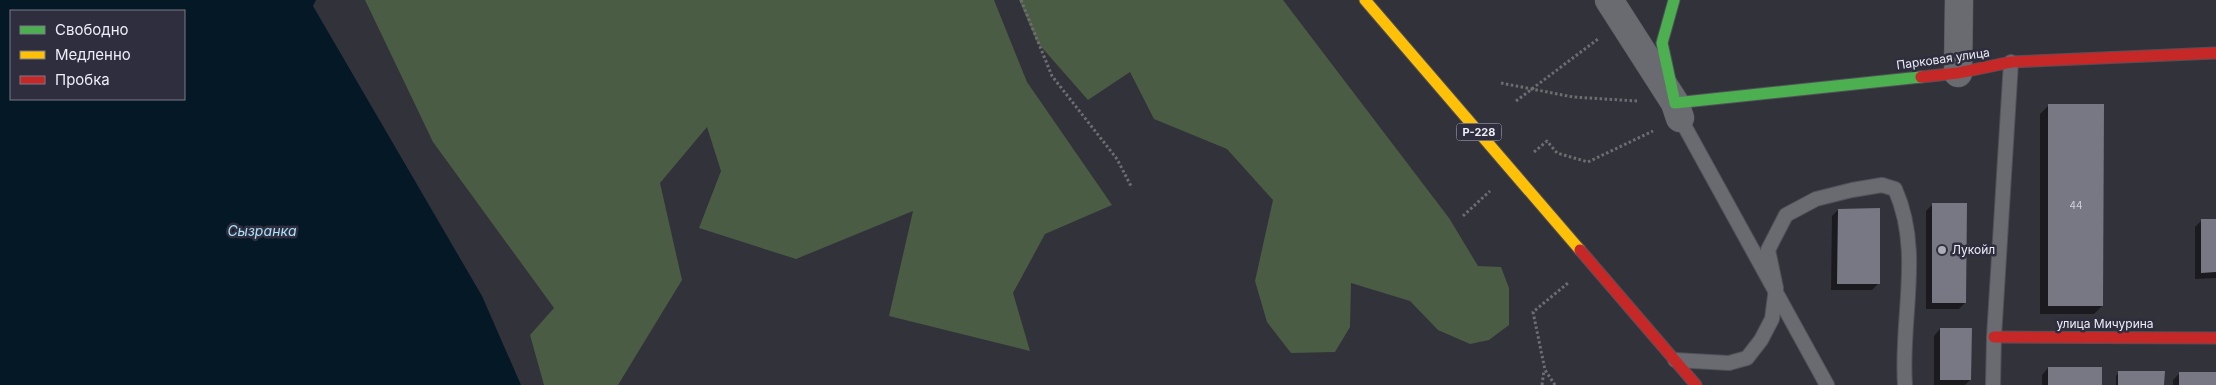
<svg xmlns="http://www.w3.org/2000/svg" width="2216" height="385" font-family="Inter,sans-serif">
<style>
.forest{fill:#4a5c44}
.water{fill:#041925;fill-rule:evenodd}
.shadow{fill:#0007}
.building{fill:#777883}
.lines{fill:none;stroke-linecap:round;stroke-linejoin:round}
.lane-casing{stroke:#515159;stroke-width:16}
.street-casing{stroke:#515159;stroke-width:29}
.fast-casing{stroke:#515159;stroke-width:13}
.slow-casing{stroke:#515159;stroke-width:13}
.jam-casing{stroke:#515159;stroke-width:13}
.path{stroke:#6d6d72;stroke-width:3;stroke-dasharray:2.5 2.5;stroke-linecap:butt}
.lane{stroke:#6a6a71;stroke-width:14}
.street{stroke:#6a6a71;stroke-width:28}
.fast{stroke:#4caf50;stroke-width:11}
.slow{stroke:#ffc107;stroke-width:11}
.jam{stroke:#c62828;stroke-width:11}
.poi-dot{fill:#acacb6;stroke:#2e2e3e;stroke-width:2}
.labels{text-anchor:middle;stroke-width:5;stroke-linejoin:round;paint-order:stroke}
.number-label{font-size:10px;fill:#d0d0db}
.shield{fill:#2e2e3e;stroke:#b4b4c0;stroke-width:1}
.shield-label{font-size:11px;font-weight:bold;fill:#edeef8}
.street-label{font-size:12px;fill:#edeef8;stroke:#2e2e3e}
.poi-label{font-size:12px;fill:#edeef8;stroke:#2e2e3e;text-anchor:start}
.water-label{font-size:14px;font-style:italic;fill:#aae0fa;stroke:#2e2e3e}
</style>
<rect width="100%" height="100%" fill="#32323a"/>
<g class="forest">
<path d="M365,0h629l33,82 85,123 -67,29 -32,59 17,58 -141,-35 24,-105 -117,48 -97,-31 22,-57 -14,-44 -47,56 22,97 -64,105h-74l-14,-50 24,-27 -121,-166z"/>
<path d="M1019,0h264l166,218 29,48 23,1 8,21v37l-20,15 -19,4 -32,-14 -28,-29 -59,-18 -1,44 -15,25 -44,1 -24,-31 -12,-41 18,-81 -46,-51 -73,-30 -24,-47 -42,28 -51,-58z"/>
</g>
<path class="water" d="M0,0h316l-3,6 169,290 39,89h-521zM11,11h173v88h-173z"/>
<g class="shadow">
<path d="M2049,105l53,201 -8,8h-54v-200z"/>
<path d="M1933,204l32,99 -6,6h-33v-98z"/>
<path d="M1838,210l41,73 -7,7h-41l1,-74z"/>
<path d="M2202,220h14v58l-21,1v-52z"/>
<path d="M1940,329l30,51 -5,5h-31v-49z"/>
<path d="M2048,368l53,17h-59v-10z"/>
<path d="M2119,372l44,13h-47v-9z"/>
<path d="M2180,373h36v12h-43v-5z"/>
</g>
<g class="building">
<path d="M2048,104h56l-1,202h-55z"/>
<path d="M1932,203h35l-1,100h-34z"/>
<path d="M1880,208v76h-43l1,-75z"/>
<path d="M2201,219h15v53l-15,1z"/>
<path d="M1940,328h32l-1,52h-31z"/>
<rect x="2048" y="367" width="54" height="18"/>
<path d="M2118,371h47l-1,14h-46z"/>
<rect x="2179" y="372" width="37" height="13"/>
</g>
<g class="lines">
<defs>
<g id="lane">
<path d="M1680,118l147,267"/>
<path d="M1675,360l54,3 18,-5 14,-18 11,-21 4,-31 -8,-38 18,-35 30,-16 36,-9 30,-5 13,4c28,62 5,131 10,196"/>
<path d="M1993,385l1,-48 17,-275"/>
</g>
<g id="street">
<path d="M1609,0l66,103 5,15"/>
<path d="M1958,73l1,-73"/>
</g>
<path id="fast" d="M1674,0l-12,43 13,60 246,-26"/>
<path id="slow" d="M1365,0l215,250"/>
<g id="jam">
<path d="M1921,77l37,-4 53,-11 205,-9"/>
<path d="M1580,250l116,135"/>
<path d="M1994,337l222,1"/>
</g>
</defs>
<use href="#lane" class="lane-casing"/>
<use href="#street" class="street-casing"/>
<use href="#fast" class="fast-casing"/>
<use href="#slow" class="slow-casing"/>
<use href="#jam" class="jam-casing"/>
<g class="path">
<path d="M1021,0l31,76 65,83 15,29"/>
<path d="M1501,83l72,14 64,4"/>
<path d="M1516,101l82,-62"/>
<path d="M1534,152l13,-11 10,12 31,9 65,-31"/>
<path d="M1463,216l27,-25"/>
<path d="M1542,385l2,-15"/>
<path d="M1555,385l-10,-15 -12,-58 35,-29"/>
</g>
<use href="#lane" class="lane"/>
<use href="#street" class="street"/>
<use href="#fast" class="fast"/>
<use href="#slow" class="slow"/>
<use href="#jam" class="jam"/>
</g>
<circle class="poi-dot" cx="1942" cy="250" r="5"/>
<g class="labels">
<g class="number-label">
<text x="2076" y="209">44</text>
</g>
<rect class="shield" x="1456.5" y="123.5" width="45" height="17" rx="4"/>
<g class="shield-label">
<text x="1479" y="136">Р-228</text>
</g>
<g class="street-label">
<text transform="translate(1943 59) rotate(-8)" y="4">Парковая улица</text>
<text x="2105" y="328">улица Мичурина</text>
</g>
<g class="poi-label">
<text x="1952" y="254">Лукойл</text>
</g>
<g class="water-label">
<text x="262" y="236">Сызранка</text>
</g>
</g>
<rect x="10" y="10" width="175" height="90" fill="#2e2e3e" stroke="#7a7b88"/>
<rect x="20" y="26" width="25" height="8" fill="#4caf50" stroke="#7a7b88"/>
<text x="55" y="35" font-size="15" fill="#edeef8">Свободно</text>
<rect x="20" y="51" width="25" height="8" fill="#ffc107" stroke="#7a7b88"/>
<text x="55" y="60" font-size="15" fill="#edeef8">Медленно</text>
<rect x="20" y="76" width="25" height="8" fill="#c62828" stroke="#7a7b88"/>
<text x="55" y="85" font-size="15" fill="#edeef8">Пробка</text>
</svg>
